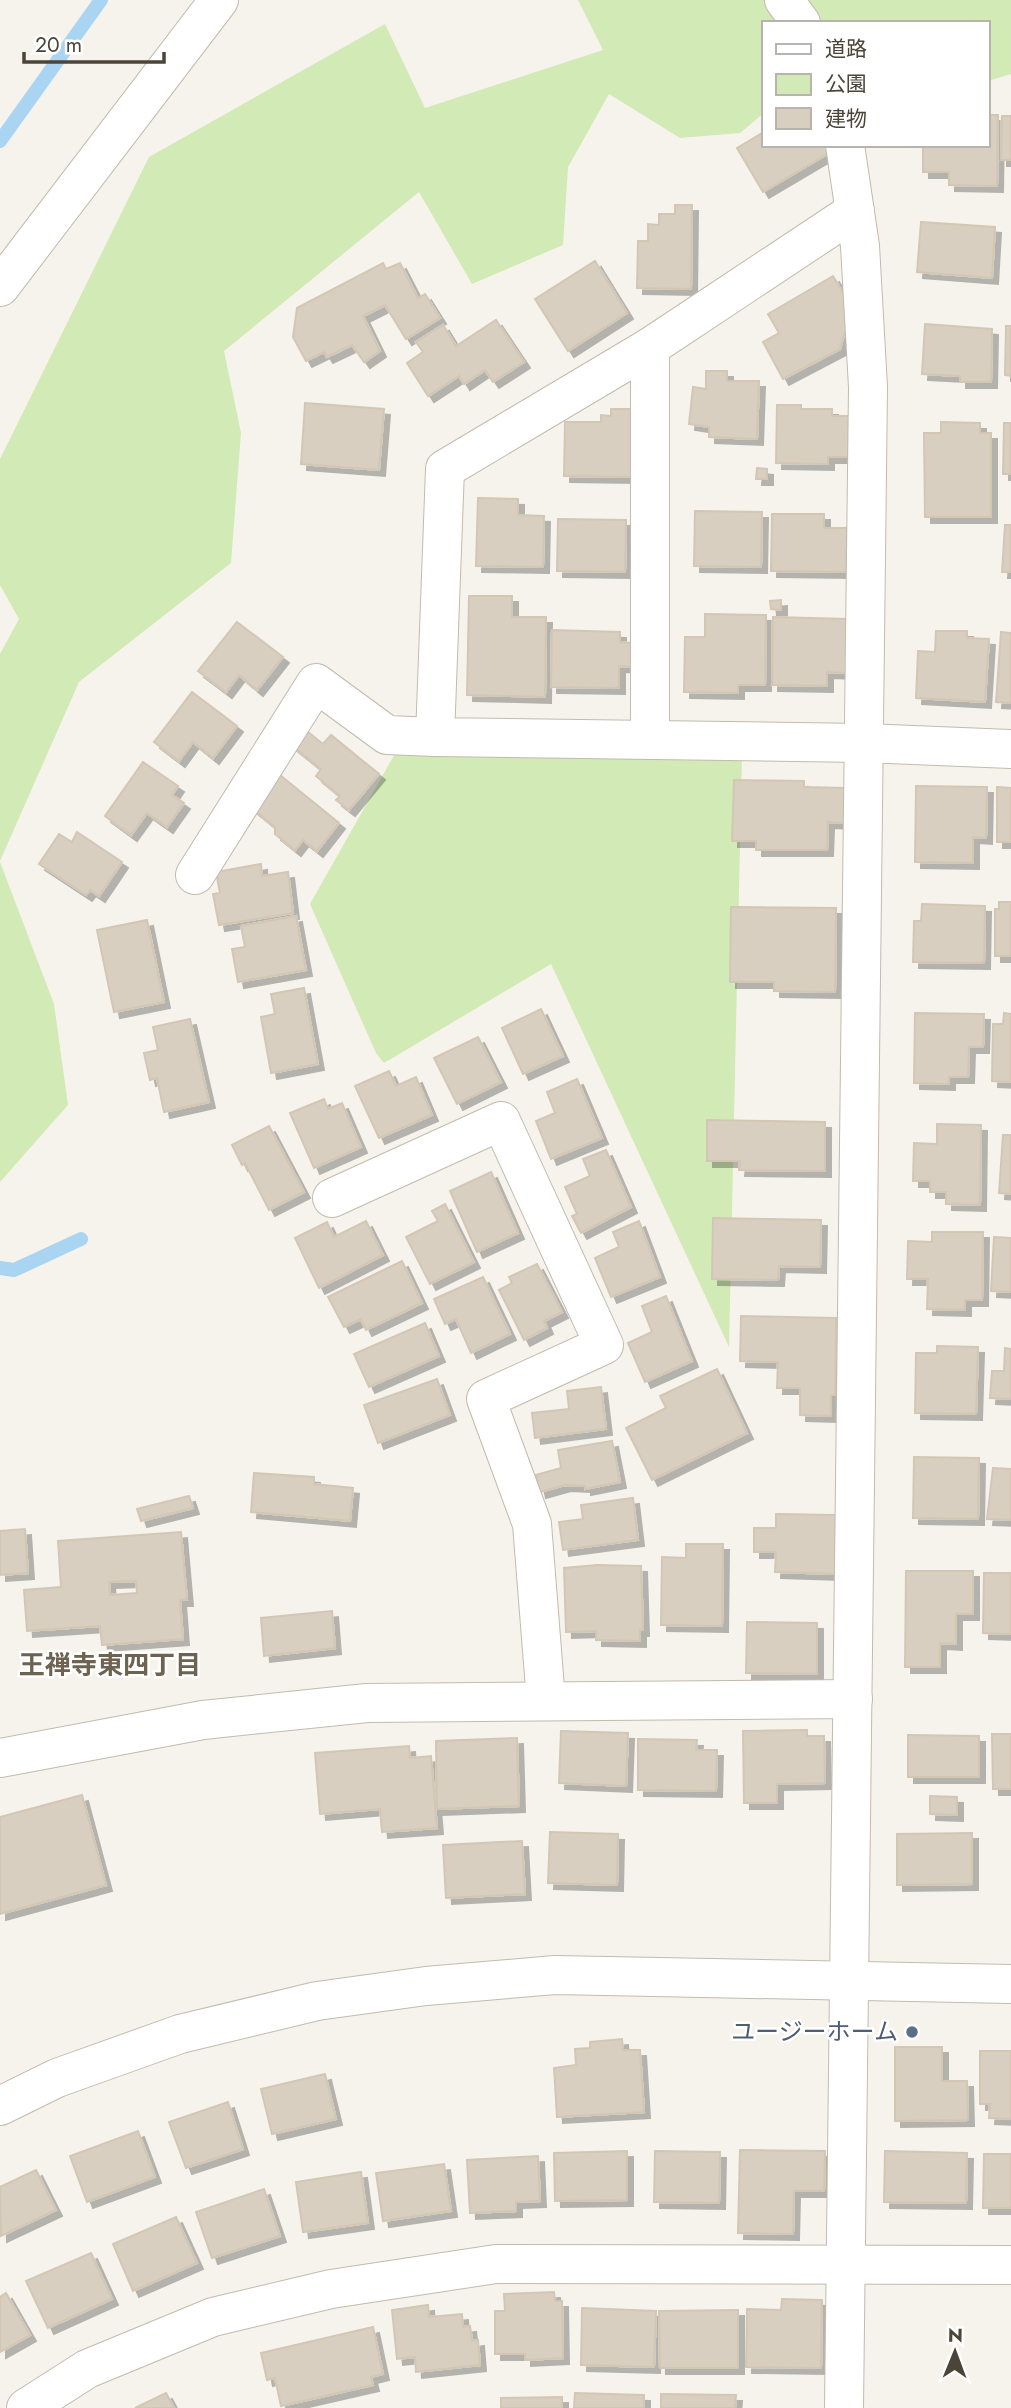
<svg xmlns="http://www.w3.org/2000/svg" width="1011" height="2408" font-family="Jost,'Noto Sans JP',sans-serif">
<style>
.green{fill:#d2eab5}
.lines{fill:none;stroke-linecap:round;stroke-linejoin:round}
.stream{stroke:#a9d4f2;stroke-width:14}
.building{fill:#d8cfc1;stroke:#d3c7b4;stroke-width:2;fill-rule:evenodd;filter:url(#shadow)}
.minor-casing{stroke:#c2bbae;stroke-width:40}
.tertiary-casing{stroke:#c2bbae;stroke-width:40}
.minor{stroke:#fff;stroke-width:38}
.tertiary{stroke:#fff;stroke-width:38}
.service-dot{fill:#5c6f8a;stroke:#fff;stroke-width:2.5}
.labels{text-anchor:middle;stroke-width:5;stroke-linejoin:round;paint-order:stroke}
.service-label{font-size:24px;fill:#4e5e75;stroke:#fff;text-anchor:end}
.neighbourhood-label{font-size:26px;font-weight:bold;fill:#6e6250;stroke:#fff}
</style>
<defs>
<filter id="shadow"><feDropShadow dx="6" dy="6" stdDeviation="0" flood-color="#0004"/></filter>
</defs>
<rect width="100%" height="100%" fill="#f6f3ec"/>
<g class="green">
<path d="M578,0h433v74l-23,7v-58h-224v90l-24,20 -60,5 -71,-44 -41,73 -5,78 -91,39 -53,-92 -195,159 17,82 -10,130 -152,119 -79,179v-207l19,-35 -19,-34v-126l149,-302 236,-133 40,84 178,-58z"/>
<path d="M397,750l345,3 -13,594 -178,-383 -167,99 -8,-10 -66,-149z"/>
<path d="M0,862l54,142 14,101 -68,77z"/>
</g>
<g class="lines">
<g class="stream">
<path d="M0,141l101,-141"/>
<path d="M0,1268l14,2 67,-31"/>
</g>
</g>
<g class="building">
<path d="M988,115h10l-1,71 -48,-1v-13h-26v-27h65z"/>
<path d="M1002,116h9v44h-10z"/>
<path d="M764,132v13h60l5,8 -66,39 -26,-44z"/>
<path d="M675,205h17l-1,84 -54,-1 1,-47h10v-17l11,1v-11h16z"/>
<path d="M921,222l74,5 -3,51 -75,-6z"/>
<path d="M595,261l32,52 -59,38 -33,-52z"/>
<path d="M383,263l3,6 14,-6 18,35 7,-4 15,24 -34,21 -21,-34 -22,11 17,35 -16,11 -12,-17 -25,12 -3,-5 -18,9 -13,-24 4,-29z"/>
<path d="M833,276l19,32 -12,41 -57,30 -20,-37 16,-9 -11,-19z"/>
<path d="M496,320l28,42 -31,20 -8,-12 -21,14 -5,-8 -31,20 -21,-33 16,-11 -7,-10 27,-17 13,21z"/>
<path d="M925,324l67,5 -1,53h-31v-6l-38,-2z"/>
<path d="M1006,326h5v50l-6,-1z"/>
<path d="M706,371h21v10h32l-2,58 -48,-2v-10l-20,-3 4,-37 13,2z"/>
<path d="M305,403l79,6 -5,61 -78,-6z"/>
<path d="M777,405h24v4h31v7h17l-1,41h-20v7l-52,-1z"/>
<path d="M611,409h22l-2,68 -67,-1 1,-54h36v-7l10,1z"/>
<path d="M941,422l39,1v10h11v84h-66l-1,-84h17z"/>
<path d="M1004,423h7v51h-8z"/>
<path d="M757,468l10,1v10h-11z"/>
<path d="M478,498l40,1v16l26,1 -1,51 -67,-1z"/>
<path d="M695,511l67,1 -1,55 -67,-1z"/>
<path d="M772,514h52v14h23l-1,44 -75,-1z"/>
<path d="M558,519l68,1 -1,52 -68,-1z"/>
<path d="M1005,525h6v47h-9z"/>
<path d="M469,596h43v21h34l-1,80 -78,-2z"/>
<path d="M781,600v10l-10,-1 -1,-8z"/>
<path d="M705,614l61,1 -1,70h-27v8l-54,-1 1,-55h20z"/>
<path d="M773,617l75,2 -1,54 -20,-1v14l-55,-1z"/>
<path d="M237,622l46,35 -26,33 -18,-15 -13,17 -28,-21z"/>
<path d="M552,630l68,2v10l11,1v24l-12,-1v22l-68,-1z"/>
<path d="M936,631h31v7l22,1 -4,63 -69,-4 2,-47 17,1z"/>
<path d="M1001,632l10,1v70l-15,-1z"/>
<path d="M192,692l45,34 -24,32 -20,-16 -14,19 -25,-19z"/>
<path d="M303,728l20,16 8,-9 48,39 -30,36 -13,-10 4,-4 -24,-20 5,-7 -31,-25z"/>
<path d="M143,762l35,24 -6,9 12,8 -17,24 -20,-14 -16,22 -26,-19z"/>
<path d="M275,771l64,52 -22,28 -14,-11 -8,10 -20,-16v-7l-27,-22z"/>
<path d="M734,780l70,1v6l41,1 -1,35 -16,-1 -1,28h-71v-9h-24z"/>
<path d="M916,786l71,1 -1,51 -13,-1v26l-58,-1z"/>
<path d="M997,787l14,1v54h-14z"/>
<path d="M77,832l45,30 -23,34 -9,-6 -4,5 -47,-31 20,-30 13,8z"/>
<path d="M261,864l1,12 26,-4 5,41 -74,12 -6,-31 7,-1 -4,-21z"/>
<path d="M999,902h12v54h-16v-47h4z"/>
<path d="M922,904l63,2 -1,57 -71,-1 1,-41h7z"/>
<path d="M731,907l105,1 -1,84 -61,-1v-9h-44z"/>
<path d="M296,916l10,54 -68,12 -6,-33 13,-2 -4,-21z"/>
<path d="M147,920l17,82 -50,10 -17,-82z"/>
<path d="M304,988l14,76 -47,9 -10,-56 14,-3 -4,-20z"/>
<path d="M541,1009l22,47 -40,18 -21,-46z"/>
<path d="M915,1013l69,1 -1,33h-14l-1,30h-19v7l-35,-1z"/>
<path d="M1004,1013l7,1v68l-19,-1 1,-57h10z"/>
<path d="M190,1019l19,83 -45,10 -7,-34 -7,2 -6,-27 14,-3 -5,-23z"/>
<path d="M478,1037l23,45 -44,22 -23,-46z"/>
<path d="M389,1071l7,15 20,-9 16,38 -53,23 -24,-52z"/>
<path d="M577,1079l25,59 -51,21 -15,-38 19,-8 -8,-21z"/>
<path d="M324,1099l4,10 14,-6 19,44 -47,21 -24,-55z"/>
<path d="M707,1120l118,2v49l-86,-1 1,-9h-33z"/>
<path d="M937,1124l44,1 -1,80 -34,-1v-12h-16v-11h-17l1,-38 23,1z"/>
<path d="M269,1126l35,66 -35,18 -24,-47 -3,2 -10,-20z"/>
<path d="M1003,1135h8v59l-12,-1z"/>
<path d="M606,1150l25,57 -50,26 -9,-17 5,-2 -12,-27 25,-11 -7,-17z"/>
<path d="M491,1172l27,61 -41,19 -27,-61z"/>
<path d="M445,1204l29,58 -44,22 -24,-47 32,-16 -6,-10z"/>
<path d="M713,1218l108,2 -1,47 -41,-1 -1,14 -66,-1z"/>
<path d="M366,1221l17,34 -64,33 -24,-50 32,-16 7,15z"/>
<path d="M639,1221l21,56 -49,20 -16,-39 24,-11 -6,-15z"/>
<path d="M932,1232h51l-1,68h-17v10l-38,-1 1,-30h-21l1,-38 24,1z"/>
<path d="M994,1237l17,1v54l-20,-1z"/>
<path d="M402,1261l20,42 -56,27 -5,-11 -17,8 -16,-30z"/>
<path d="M537,1264l25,48 -18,9 3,7 -23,12 -25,-50 13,-7 -3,-6z"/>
<path d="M483,1277l27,57 -39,19 -15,-34 -11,5 -11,-25z"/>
<path d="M666,1296l26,65 -47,21 -17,-39 24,-11 -10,-26z"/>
<path d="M741,1316l95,2 -1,77h-4v21l-31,-1v-27h-23l1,-26 -38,-1z"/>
<path d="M425,1323l14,33 -70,31 -15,-33z"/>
<path d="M937,1346l41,1 -2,67 -61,-1 1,-60h21z"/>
<path d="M1005,1348l6,1v50l-21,-1 2,-27h12z"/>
<path d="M717,1369l30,64 -95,47 -26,-52 40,-20 -6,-12z"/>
<path d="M437,1379l13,36 -72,28 -14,-38z"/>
<path d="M601,1387l5,42 -71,9 -3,-25 37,-4 -2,-18z"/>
<path d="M612,1441l8,41 -35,7v-3l-20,-1 -25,7 -4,-17 25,-7 -3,-18z"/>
<path d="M914,1457l65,1 -1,61 -65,-1z"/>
<path d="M993,1468l18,1v51l-24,-1z"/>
<path d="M254,1473l60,4v7l39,4 -3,33 -99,-9z"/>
<path d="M189,1496l4,12 -52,13 -4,-12z"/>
<path d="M633,1498l5,42 -75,10 -4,-28 24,-3 -2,-14z"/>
<path d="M776,1514l60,1 -1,59 -60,-2 1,-20h-22v-24h22z"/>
<path d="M25,1529l3,44 -28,2v-44z"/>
<path d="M181,1532l6,68h-7l3,39 -81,6 -2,-19 -73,5 -3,-41 37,-3 -3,-46zM136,1581l1,12 -27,2 -1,-13z"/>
<path d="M686,1544h37l-1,82 -61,-1 1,-68 24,1z"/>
<path d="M597,1565l44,1 2,64h-3v11l-44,-1v-9l-30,1 -2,-64z"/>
<path d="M906,1571h67v43h-17v30l-16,-1v24h-35z"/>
<path d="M984,1573h27v61l-28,-1z"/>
<path d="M332,1611l3,37 -71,8 -3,-38z"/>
<path d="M747,1622l70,1v51l-71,-1z"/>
<path d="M807,1730v6h17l1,47 -48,1v19h-33l-1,-72z"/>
<path d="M561,1731l67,2 -2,53 -67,-3z"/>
<path d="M992,1734h19v55h-18z"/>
<path d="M908,1735l71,1v41h-71z"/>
<path d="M517,1738l2,68 -82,3 -1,-68z"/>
<path d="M638,1739l59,1 -1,10h21l-1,41 -78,-1z"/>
<path d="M409,1746l1,12 21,-2 6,72 -55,4 -2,-23 -60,5 -5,-61z"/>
<path d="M82,1795l24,90 -106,29v-97z"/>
<path d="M930,1796l27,1v18l-27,-1z"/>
<path d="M550,1832l68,2 -1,51 -69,-2z"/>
<path d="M972,1833v51l-75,1v-51z"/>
<path d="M522,1841l3,53 -79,4 -3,-53z"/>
<path d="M622,2039l1,11h17l4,62 -87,5 -3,-49 22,-3 -1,-16 15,-1v-6z"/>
<path d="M895,2047h47v34h25l1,39 -73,1z"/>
<path d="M980,2051h31v68l-22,-1 1,-14h-10z"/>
<path d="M325,2074l11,45 -64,15 -11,-45z"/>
<path d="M228,2102l15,47 -57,19 -17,-46z"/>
<path d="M138,2131l17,46 -68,25 -17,-46z"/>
<path d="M740,2150l85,1 -1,40h-30l-1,43 -55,-1z"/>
<path d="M627,2151v49l-72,1 -1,-48z"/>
<path d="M655,2151l65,1 -1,51 -65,-1z"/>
<path d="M885,2151l82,2 -1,50 -82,-1z"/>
<path d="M984,2154h27v54h-28z"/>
<path d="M538,2156l2,45 -24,1v9l-46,2 -3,-53z"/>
<path d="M444,2164l7,47 -68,10 -7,-48z"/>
<path d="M36,2170l20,40 -55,26 -1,-49z"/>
<path d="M361,2172l7,51 -65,9 -7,-50z"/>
<path d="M264,2189l16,47 -68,22 -16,-46z"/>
<path d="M176,2217l21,46 -64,28 -20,-47z"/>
<path d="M91,2253l21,46 -64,29 -22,-47z"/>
<path d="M554,2292l1,9h7l1,57 -38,2v-6h-30v-43h10l-1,-17z"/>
<path d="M6,2293l24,42 -30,17v-55z"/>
<path d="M782,2299l40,1 -1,68 -75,-1 1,-58 34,1z"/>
<path d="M428,2305l1,12 33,-3 1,13 7,-1 2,15 6,-1 2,25 -64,7 -1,-15 -18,2 -5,-49z"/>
<path d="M582,2308l74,3 -2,56 -73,-2z"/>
<path d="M738,2310v58h-78l-1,-57z"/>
<path d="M373,2327l10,47 -12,3 2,8 -92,21 -6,-28 -8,2 -6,-27z"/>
<path d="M166,2393l8,15h-39z"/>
<path d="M575,2393l69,2v13h-70z"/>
<path d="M661,2394l75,1 -1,13h-74z"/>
<path d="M562,2397v11h-61v-10z"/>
</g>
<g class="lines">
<defs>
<g id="minor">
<path d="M784,0l17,23"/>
<path d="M855,211l-205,136 -205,122 -10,268 429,6 147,6"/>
<path d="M650,740v-393"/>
<path d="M195,875l121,-192 71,52 48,2"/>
<path d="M332,1198l169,-77 103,224 -118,54 46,125 14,177"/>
<path d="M0,1758l203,-38 164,-17 486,-4"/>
<path d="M26,2408l61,-39 126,-52 118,-28 165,-25 515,1"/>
<path d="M844,2408l24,-2021 -8,-141 -15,-101"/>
</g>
<g id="tertiary">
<path d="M0,287l219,-287"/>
<path d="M0,2106l57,-28 123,-44 137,-33 109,-15 129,-11 456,9"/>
</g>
</defs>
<use href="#minor" class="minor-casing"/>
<use href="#tertiary" class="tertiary-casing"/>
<use href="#minor" class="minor"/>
<use href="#tertiary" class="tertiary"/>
</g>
<circle class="service-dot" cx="912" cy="2032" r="7"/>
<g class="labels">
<g class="service-label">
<text x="898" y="2040">ユージーホーム</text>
</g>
<g class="neighbourhood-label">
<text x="110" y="1674">王禅寺東四丁目</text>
</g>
</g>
<rect x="762" y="21" width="228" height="126" fill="#ffffff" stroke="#b7b4b0" stroke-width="2"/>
<rect x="776" y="44" width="35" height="10" fill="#ffffff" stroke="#b7b4b0" stroke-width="2"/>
<text x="825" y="56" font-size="21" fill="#4b4439">道路</text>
<rect x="776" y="74" width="35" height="21" fill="#d2eab5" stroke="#b7b4b0" stroke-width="2"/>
<text x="825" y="91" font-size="21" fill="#4b4439">公園</text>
<rect x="776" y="108" width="35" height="21" fill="#d8cfc1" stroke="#b7b4b0" stroke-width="2"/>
<text x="825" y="126" font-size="21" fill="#4b4439">建物</text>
<g transform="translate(955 2352) rotate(1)" stroke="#ffffff" stroke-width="5" paint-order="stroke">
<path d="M0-5L12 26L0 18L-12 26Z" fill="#4b4439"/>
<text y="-10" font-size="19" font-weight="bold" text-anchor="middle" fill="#4b4439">N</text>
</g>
<path d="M24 52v10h140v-10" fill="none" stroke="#4b4439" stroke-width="3.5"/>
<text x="35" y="52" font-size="21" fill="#4b4439" stroke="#ffffff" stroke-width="5" paint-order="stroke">20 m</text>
</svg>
